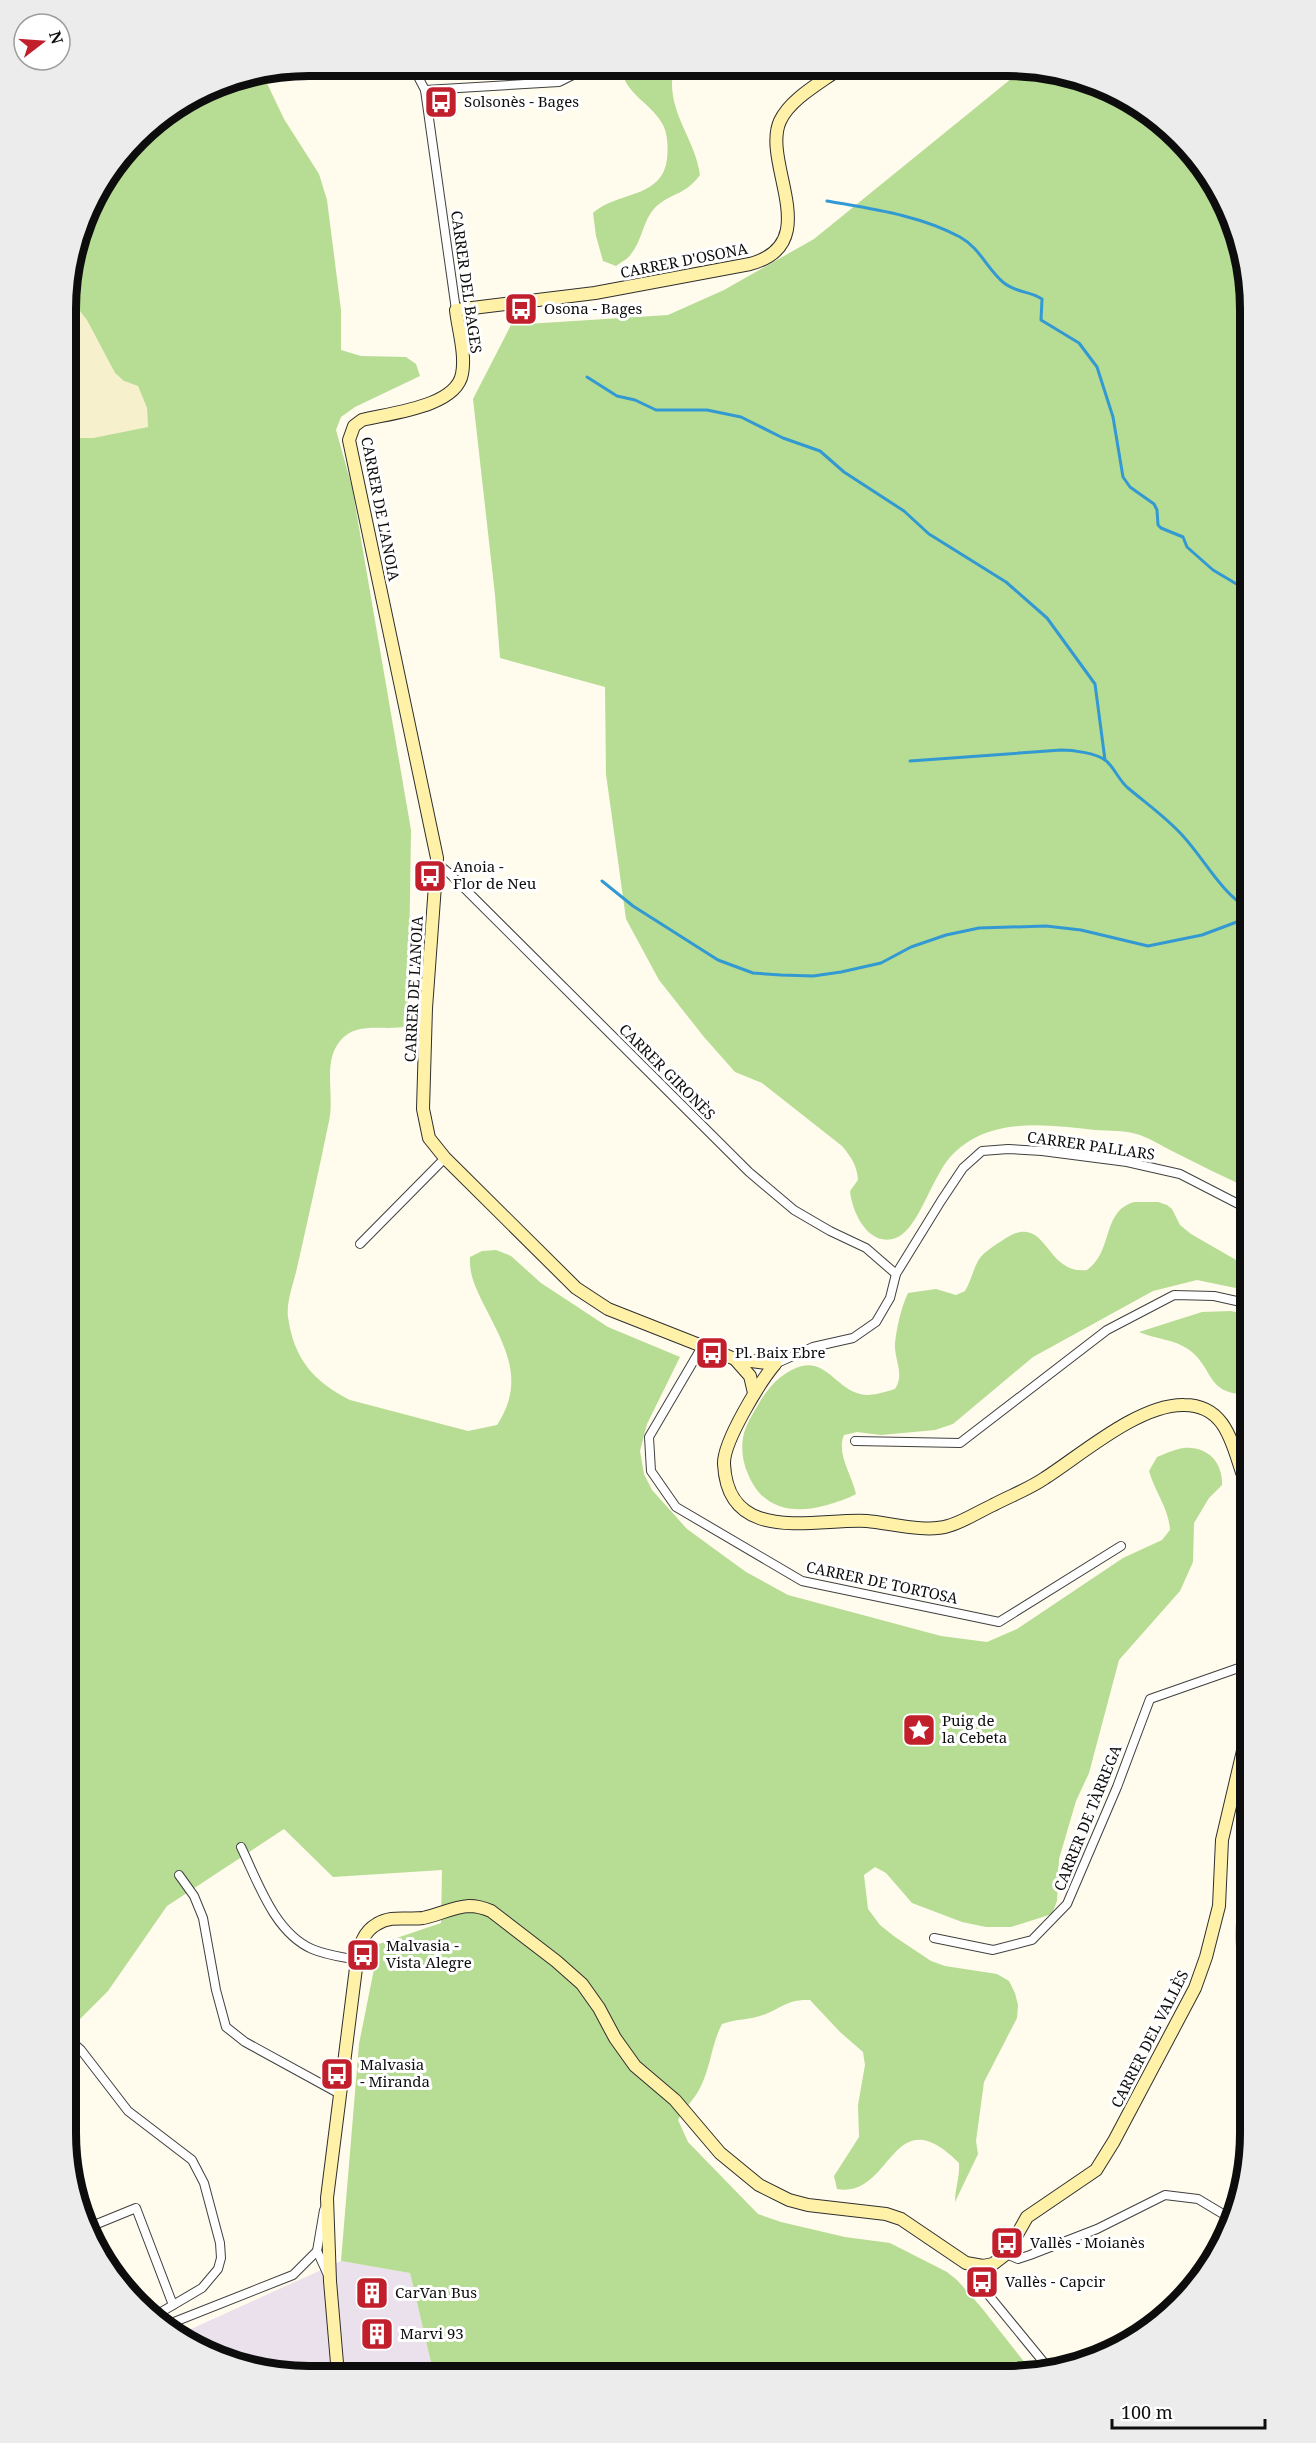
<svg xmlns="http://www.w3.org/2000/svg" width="1316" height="2443" font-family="'Noto Serif',serif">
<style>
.industrial{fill:#eae1ec}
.farmland{fill:#f6f1cc}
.forest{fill:#b7dc94}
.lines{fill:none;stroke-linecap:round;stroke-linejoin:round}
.stream{stroke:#3399d2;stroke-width:3}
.street-casing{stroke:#404040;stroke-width:10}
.secondary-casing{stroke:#2f2f2f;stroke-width:14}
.street{stroke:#fff;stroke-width:8}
.secondary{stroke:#fff2a8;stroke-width:12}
.labels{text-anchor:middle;stroke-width:6;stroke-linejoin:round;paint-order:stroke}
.poi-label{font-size:15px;fill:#0d0d0d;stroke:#fff;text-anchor:start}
.street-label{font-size:15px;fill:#0d0d0d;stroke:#fff}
.rim{fill:none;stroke:#0d0d0d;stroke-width:8}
</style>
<rect width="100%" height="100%" fill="#fffbed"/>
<path class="industrial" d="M341,2261l69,12 24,102h-157l-61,-17 -38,-23z"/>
<path class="farmland" d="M68,296l19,23 28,54 9,8 14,5 9,22 1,20 -55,10h-25z"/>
<g class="forest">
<path d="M622,68h52c-10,41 21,69 26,107 -15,20 -26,17 -42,30 -15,12 -15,35 -27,49 -3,5 -10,8 -15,12l-13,-5 -7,-25 -3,-23c25,-22 69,-14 74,-54 1,-11 1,-22 -3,-32 -10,-23 -41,-33 -42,-59z"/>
<path d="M1022,70l32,1 61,20 52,36 42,47 28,57 13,78v880c-26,-12 -52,-25 -78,-38 -10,-5 -21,-12 -32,-16 -14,-5 -31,-4 -45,-5 -50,-5 -103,-14 -142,24 -20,19 -33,72 -55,83 -28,13 -46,-24 -48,-46l8,-11c-1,-14 -6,-22 -16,-34l-80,-63 -27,-11 -31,-35 -45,-57 -33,-61 -20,-145 -1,-87 -105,-29 -5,-63 -22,-196 38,-74 157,-10 56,-25 90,-51z"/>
<path d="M263,75l21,44 35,55 8,26 14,110v40l20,6 45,1 10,7 4,12 -65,31 -14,10 -5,13 16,57 59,343 -3,196c-23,6 -51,-6 -68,15 -18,22 -5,54 -11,80 -10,49 -21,98 -32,147 -3,14 -11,34 -9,49 6,42 25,64 62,83l118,31 29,-6c30,-46 7,-80 -15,-124 -7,-15 -13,-27 -12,-44l12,-6 14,-1 15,6 30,27 67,44 72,30 -33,67 -7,27 4,23 8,16 35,39 59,43 42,23 153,41 46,6 30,-13 106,-71 39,-18 8,-10c-1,-21 -15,-38 -21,-59l8,-14c8,-3 18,-8 27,-9 24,-2 39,15 38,37l-13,13 -15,25 -1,39 -13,29 -61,69 -30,113 -13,28 -17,58 -2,42 -5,13 -41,13h-25l-24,-5 -50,-19 -26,-30 -11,-6 -11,8 4,34 12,16 15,12 36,24 14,5 52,8 12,7 6,12 3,12 -1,13 -33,64 -8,59 2,13 -23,48c0,-14 5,-25 4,-39 -68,-68 -66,36 -122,26l-3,-13 25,-39 -1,-32 7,-40 -2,-13 -23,-20 -30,-32c-25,-1 -28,9 -50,16 -13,4 -25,3 -38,8 -11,21 -11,43 -22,64 -6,12 -16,20 -22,32l10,22 70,72 23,8 64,15 45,6 57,29 10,8 24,27 52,66 -26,4 -573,-2 -24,-102 -69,-12 18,-217 20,-100 62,-21 1,-53 -109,7 -49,-48 -117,77 -59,85 -42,42 2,-1595h25l55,-11 -1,-19 -9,-22 -14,-5 -9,-8 -28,-53 -19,-24v-18l23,-77 58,-74 67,-43z"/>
<path d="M1134,1202h24l9,3 5,4 8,16 11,9 59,34v23l-53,-11 -44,11 -120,66 -80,67 -18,6 -54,5 -24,-3 -13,3c-8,19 8,40 12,59 -9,5 -19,8 -29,11 -34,10 -65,4 -79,-31 -5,-11 -7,-24 -5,-36 2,-12 9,-23 15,-33 9,-16 21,-30 38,-37 29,-12 39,20 64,26 11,3 24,-2 35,-5 10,-15 -1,-29 0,-46 2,-17 6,-35 13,-50l28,-4 20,6 9,-4c6,-10 8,-21 13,-30 5,-9 16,-15 25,-21 45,-31 40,35 84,30 27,-19 14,-58 47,-68z"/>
<path d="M1231,1311l19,4v79c-45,2 -35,-26 -62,-45 -15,-10 -33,-10 -49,-17l63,-20z"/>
<path d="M1250,1856v99l-12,2c-9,-36 7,-66 12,-101z"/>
</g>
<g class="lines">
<g class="stream">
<path d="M827,201c45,8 92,14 133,36 20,11 27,32 44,46 13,10 26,8 38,16l-1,21 38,23 18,24 16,50 10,60 7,10 24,17 3,6 1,15 3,3 22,9 4,10 26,23 37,22"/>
<path d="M587,377l30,19 18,4 21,10h51l34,7 42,21 37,13 24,21 60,39 25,23 77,48 41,36 48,66 10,76"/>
<path d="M910,761l151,-11c11,0 35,3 44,10 8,5 14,21 23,28 19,16 38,29 55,48 22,24 38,57 67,74"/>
<path d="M602,881l31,25 85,54 35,13 28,2 32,1 28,-4 40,-9 30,-16 35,-12 33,-7 67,-2 35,4 67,16 54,-11 48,-18"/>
</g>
<defs>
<g id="street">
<path d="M413,67l12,23 31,220"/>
<path d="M425,90l134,-8 14,-7 7,-7"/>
<path d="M436,867l7,1 7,6 299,298 45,38 36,21 36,17 30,26"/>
<path d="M360,1244l85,-86"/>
<path d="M703,1345l-54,92 2,34 25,36 126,74 197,41 122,-76"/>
<path d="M775,1364l38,-17 40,-9 23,-16 14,-24 6,-24 45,-73 22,-33 19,-17 26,-2 34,2 85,11 53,12 70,36"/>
<path d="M855,1441l105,2 147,-113 67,-35 40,1 36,8"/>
<path d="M241,1847c17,35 33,85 71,102 14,6 30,8 45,11"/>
<path d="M179,1875l15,21 9,22 13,72 10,37 19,15 95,52"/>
<path d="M934,1938l59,12 39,-10 35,-36 50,-117 33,-88 100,-35"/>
<path d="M71,2041l10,9 47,61 64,49 12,23 16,60 1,15 -3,11 -16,19 -51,30"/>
<path d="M324,2210l-7,41 11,24"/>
<path d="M87,2228l49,-20 37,97"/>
<path d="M1006,2254l12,5 12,-4 67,-26 68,-34 33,4 35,21"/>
<path d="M975,2265l7,22 68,83"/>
<path d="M164,2326l129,-51 24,-24"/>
</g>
<g id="secondary">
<path d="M735,1359l15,17 4,17"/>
<path d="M775,1364l-40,-5 -127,-50 -32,-21 -131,-130 -16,-20 -6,-29 3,-101 11,-150 -88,-418 5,-14 8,-6c28,-7 94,-13 100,-46 4,-20 -4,-45 -6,-64l139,-17 155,-29c76,-20 11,-101 30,-143 10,-22 40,-38 59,-52"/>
<path d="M775,1364c-15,18 -52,78 -51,100 4,82 91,54 143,57 23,2 59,12 81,5 15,-4 30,-14 45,-21 17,-9 36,-16 52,-27 36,-23 94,-74 139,-73 50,0 49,55 66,87"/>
<path d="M338,2375l-8,-94 -3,-83 30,-238c3,-15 6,-28 20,-36 14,-9 30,-4 46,-6 15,-3 30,-11 46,-12 8,0 15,2 22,5l65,50 26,23 17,24 16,30 20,28 40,34 45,53 39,32 30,15 19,5 78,9 15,5 65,44 17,3 10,-2 13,-10 21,-37 69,-47 18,-29 81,-153 11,-31 13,-51 3,-66 28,-119"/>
</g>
</defs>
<use href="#street" class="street-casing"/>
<use href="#secondary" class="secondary-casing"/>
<use href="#street" class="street"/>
<use href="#secondary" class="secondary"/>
</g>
<defs>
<symbol id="bus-square" viewBox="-11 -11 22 22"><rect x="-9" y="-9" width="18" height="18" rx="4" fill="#c21f2d" stroke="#fff"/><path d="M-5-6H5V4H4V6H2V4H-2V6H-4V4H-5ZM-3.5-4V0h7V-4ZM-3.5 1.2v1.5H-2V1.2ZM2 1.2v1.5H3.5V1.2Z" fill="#fff"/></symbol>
<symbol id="sight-square" viewBox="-11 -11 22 22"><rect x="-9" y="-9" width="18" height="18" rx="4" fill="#c21f2d" stroke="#fff"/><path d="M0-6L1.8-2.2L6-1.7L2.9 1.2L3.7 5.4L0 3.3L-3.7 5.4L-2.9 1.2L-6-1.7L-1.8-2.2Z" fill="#fff"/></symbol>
<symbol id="building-square" viewBox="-11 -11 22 22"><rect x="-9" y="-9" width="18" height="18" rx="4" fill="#c21f2d" stroke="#fff"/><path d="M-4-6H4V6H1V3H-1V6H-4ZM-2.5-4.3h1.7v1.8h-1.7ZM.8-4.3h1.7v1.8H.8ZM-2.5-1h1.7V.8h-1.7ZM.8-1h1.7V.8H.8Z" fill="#fff"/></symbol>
</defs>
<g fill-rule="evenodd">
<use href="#bus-square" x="422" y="83" width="38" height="38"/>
<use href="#bus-square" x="502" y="290" width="38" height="38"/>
<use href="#bus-square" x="411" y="857" width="38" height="38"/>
<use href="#bus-square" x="693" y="1334" width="38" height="38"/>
<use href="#sight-square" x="900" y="1711" width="38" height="38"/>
<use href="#bus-square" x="344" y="1936" width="38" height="38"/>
<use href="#bus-square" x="318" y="2055" width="38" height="38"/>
<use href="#bus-square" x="988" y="2224" width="38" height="38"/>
<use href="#bus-square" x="963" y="2263" width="38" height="38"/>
<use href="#building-square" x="353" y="2274" width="38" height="38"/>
<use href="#building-square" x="358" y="2315" width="38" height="38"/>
</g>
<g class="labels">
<g class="poi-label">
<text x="464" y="107">Solsonès - Bages</text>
<text x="544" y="314">Osona - Bages</text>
<text x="453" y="872">Anoia -<tspan x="453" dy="17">Flor de Neu</tspan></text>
<text x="735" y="1358">Pl. Baix Ebre</text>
<text x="942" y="1726">Puig de<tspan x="942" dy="17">la Cebeta</tspan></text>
<text x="386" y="1951">Malvasia -<tspan x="386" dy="17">Vista Alegre</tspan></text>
<text x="360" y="2070">Malvasia<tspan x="360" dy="17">- Miranda</tspan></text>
<text x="1030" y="2248">Vallès - Moianès</text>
<text x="1005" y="2287">Vallès - Capcir</text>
<text x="395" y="2298">CarVan Bus</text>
<text x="400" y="2339">Marvi 93</text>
</g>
<g class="street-label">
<text transform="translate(684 261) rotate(-11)" y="5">CARRER D'OSONA</text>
<text transform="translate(466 282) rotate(82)" y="5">CARRER DEL BAGES</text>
<text transform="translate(380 509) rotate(79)" y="5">CARRER DE L'ANOIA</text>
<text transform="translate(414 989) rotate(-87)" y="5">CARRER DE L'ANOIA</text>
<text transform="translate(667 1072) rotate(45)" y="5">CARRER GIRONÈS</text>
<text transform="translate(1091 1146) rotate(8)" y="5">CARRER PALLARS</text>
<text transform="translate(882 1583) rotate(12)" y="5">CARRER DE TORTOSA</text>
<text transform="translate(1088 1818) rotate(-68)" y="5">CARRER DE TÀRREGA</text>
<text transform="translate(1150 2039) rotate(-63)" y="5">CARRER DEL VALLÈS</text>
</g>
</g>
<path d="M0 0H1316V2443H0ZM309 76H1007A233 233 0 0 1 1240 309V2133A233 233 0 0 1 1007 2366H309A233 233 0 0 1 76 2133V309A233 233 0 0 1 309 76Z" fill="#ececec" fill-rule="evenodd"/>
<path class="rim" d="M309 76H1007A233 233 0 0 1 1240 309V2133A233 233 0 0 1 1007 2366H309A233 233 0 0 1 76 2133V309A233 233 0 0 1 309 76Z"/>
<g transform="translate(42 42) rotate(73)"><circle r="28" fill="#ffffff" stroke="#9e9e9e" stroke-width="1.5"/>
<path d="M0-4.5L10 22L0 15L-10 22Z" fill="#c21f2d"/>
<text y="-9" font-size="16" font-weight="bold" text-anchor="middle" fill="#0d0d0d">N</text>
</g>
<path d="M1112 2419v9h153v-9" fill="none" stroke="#0d0d0d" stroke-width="3"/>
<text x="1121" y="2419" font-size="18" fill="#0d0d0d" stroke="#ffffff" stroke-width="4.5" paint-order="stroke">100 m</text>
</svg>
